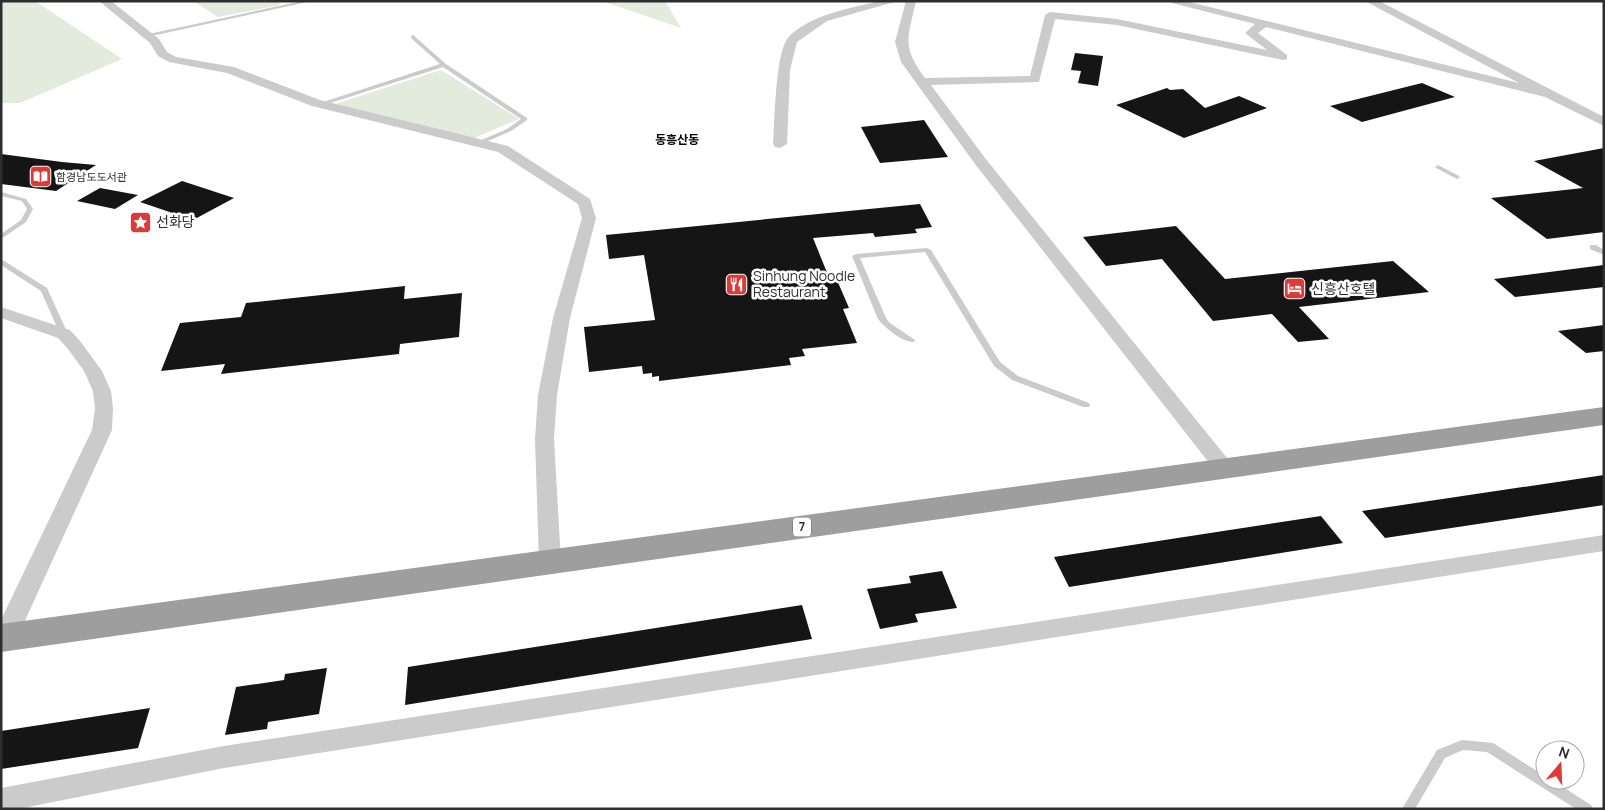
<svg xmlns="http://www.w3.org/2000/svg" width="1605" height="810" font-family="Manrope,'Noto Sans KR',sans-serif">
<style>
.green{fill:#e3ebdc}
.building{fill:#151515}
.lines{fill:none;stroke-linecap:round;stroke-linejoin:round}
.service{fill:#cbcbcb;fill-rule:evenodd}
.minor{fill:#cbcbcb;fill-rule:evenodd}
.trunk{fill:#9e9e9e;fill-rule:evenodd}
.labels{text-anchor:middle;stroke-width:5;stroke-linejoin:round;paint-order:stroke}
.far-poi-label{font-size:11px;fill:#2e2e2e;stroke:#fff;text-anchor:start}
.far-neighbourhood-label{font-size:12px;font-weight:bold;fill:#000;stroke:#fff}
.shield{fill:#fff;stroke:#6d6d6d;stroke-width:1}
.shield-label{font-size:12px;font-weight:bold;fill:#2e2e2e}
.poi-label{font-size:14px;fill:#2e2e2e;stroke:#fff;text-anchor:start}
</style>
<rect width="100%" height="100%" fill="#fff"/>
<g class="green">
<path d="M1,1h34l87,58 -102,44h-19z"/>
<path d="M193,1h85l2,4 -62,12z"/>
<path d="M602,1h63l16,27z"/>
<path d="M441,70l78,49 -47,20 -137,-35z"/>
</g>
<g class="building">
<path d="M1075,53l28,3 -5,30 -20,-3 3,-12 -10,-1z"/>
<path d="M1422,83l33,14 -93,25 -32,-16z"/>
<path d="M1167,88l3,2 13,-1 22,19 34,-12 28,12 -83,30 -68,-33z"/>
<path d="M924,120l24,37 -68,6 -19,-36z"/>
<path d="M1604,148v84l-57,7 -56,-41 92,-10 -49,-27z"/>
<path d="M1,154l61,8 34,3 -40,26 -55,-7z"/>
<path d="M182,181l52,17 -41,22 -53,-18z"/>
<path d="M100,188l38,7 -23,14 -38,-8z"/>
<path d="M920,204l12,23 -17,2 2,4 -42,4 -2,-4 -60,5 17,42h7l12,28 -6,1 14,34 -55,6 3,7 -16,2 2,7 -132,16v-5l-7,1v-4l-9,1 -1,-8 -53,6 -5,-45 71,-7 -11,-65 -35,4 -3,-24z"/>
<path d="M1176,226l49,53 168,-18 36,31 -130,15 30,32 -31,3 -26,-28 -59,7 -51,-62 -56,7 -23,-29z"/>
<path d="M1604,265v22l-89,10 -21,-18z"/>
<path d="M405,286l-1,13 58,-6 -3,44 -59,7 -1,10 -178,20 4,-10 -64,7 19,-48 61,-6 5,-14z"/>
<path d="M1604,325v26l-18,2 -28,-22z"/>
<path d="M1604,475v30l-219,33 -23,-27z"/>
<path d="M1321,516l22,27 -274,44 -15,-30z"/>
<path d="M942,571l15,37 -42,6 3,8 -38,7 -13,-40 44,-6 -2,-7z"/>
<path d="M802,605l10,34 -407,66 3,-38z"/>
<path d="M327,668l-8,46 -51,8 -1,7 -42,6 11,-48 48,-7 1,-6z"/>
<path d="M150,708l-12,40 -137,21v-38z"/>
</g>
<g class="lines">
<g class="service">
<path d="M302,1h10l-165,36 -3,-2z"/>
<path d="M413,35l33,29 81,54v2l-16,11 -30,13h-4v-2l30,-13 14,-10 -78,-52 -119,38h-4v-2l120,-39 -29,-26v-2z"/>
<path d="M1438,165l21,11 1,1 -3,2 -2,-1 -19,-10 -1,-1z"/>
<path d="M1,192l25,7 7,10 -7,13 -25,17v-5l20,-14 6,-11 -5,-8 -21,-5z"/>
<path d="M1590,245h6l8,5v5l-14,-6z"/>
<path d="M927,248l4,2 69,112 18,14 71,27 1,2 -1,2h-6l-71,-27 -18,-14 -69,-114 -65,6 26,60 4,5 25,17 -1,2c-11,1 -30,-15 -36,-23l-26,-63 4,-2z"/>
<path d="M1,259l46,29 21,46 -1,2h-6l-1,-2 -19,-43 -40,-26z"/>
<path d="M1462,740l31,3 52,33v4h7l39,25 2,4h-17l-89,-57 -24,-2 -18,8 -30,51h-13l35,-59z"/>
</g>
<g class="minor">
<path d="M99,1h12l48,38 8,13 9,5 58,10 86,33 188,46 82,53 6,19 -26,100 -13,77 -3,44 7,123 -3,6 -8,2 -8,-2 -3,-6 -4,-123 3,-44 15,-77 29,-100 -4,-14 -80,-52 -186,-46 -85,-33 -58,-11 -11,-6 -8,-13z"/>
<path d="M880,1h18l-71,20 -30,21 -7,28 -3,74 -7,4 -5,-1 -2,-3c2,-21 2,-91 15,-106 20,-23 63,-30 92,-37z"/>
<path d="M906,1h10c-8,37 -15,45 9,77l105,-2 15,-61 5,-3 67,7 150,31 -22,-17 10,-9 -91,-23h21l334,82 -154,-82h14l225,116v9l-59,-29 -279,-70 -8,6 29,22v4l-4,1 -166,-35 -62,-6 -16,63 -108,3 54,73 246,305 3,5 -3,5 -7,2 -7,-2 -242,-309 -74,-102 -6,-20z"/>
<path d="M1,307l69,23 10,11 22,30 9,20 2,17 -1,22 -95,208 -4,7 -12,1v-26l91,-190 3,-22 -2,-17 -9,-20 -16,-22 -10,-11 -57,-20z"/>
<path d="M1604,535v16l-1380,217 -206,41h-17v-21l223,-42z"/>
</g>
<path class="trunk" d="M1604,407v18l-1603,227v-28z"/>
</g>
<defs>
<symbol id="library-square" viewBox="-11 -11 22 22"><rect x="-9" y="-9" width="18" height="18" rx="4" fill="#de3a37" stroke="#fff"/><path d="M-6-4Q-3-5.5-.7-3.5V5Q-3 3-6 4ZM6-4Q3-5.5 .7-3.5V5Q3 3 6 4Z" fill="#fff"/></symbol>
<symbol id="sight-square" viewBox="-11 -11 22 22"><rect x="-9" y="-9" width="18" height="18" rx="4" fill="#de3a37" stroke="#fff"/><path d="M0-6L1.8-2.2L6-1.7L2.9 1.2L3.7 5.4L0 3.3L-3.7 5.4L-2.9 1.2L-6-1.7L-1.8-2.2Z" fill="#fff"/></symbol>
<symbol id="restaurant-square" viewBox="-11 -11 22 22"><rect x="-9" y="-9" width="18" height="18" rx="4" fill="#de3a37" stroke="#fff"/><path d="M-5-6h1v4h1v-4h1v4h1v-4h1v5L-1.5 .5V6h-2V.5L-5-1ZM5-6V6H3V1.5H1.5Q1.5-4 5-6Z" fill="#fff"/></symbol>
<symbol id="hotel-square" viewBox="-11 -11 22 22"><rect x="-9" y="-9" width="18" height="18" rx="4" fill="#de3a37" stroke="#fff"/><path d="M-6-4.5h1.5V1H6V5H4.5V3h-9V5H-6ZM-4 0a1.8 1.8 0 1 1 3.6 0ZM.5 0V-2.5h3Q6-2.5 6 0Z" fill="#fff"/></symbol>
</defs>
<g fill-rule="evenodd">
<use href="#library-square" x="28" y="164" width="25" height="25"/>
<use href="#sight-square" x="128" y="210" width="25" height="25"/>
<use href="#restaurant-square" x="724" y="272" width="25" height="25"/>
<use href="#hotel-square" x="1282" y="276" width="25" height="25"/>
</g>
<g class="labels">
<g class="far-poi-label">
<text x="56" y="181">함경남도도서관</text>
</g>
<g class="far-neighbourhood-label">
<text x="677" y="144">동흥산동</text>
</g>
<rect class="shield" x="793" y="517.5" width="18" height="19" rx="4"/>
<g class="shield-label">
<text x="802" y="531">7</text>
</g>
<g class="poi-label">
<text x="156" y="227">선화당</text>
<text x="753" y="281">Sinhung Noodle<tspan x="753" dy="16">Restaurant</tspan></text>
<text x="1311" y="294">신흥산호텔</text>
</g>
</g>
<rect width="1605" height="810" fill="none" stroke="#2e2e2e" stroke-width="5"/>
<g transform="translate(1560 765) rotate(19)"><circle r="24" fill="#ffffff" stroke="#ababab"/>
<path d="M0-4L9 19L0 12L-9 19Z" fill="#de3a37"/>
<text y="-8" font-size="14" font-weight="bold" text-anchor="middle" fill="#2e2e2e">N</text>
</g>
</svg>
